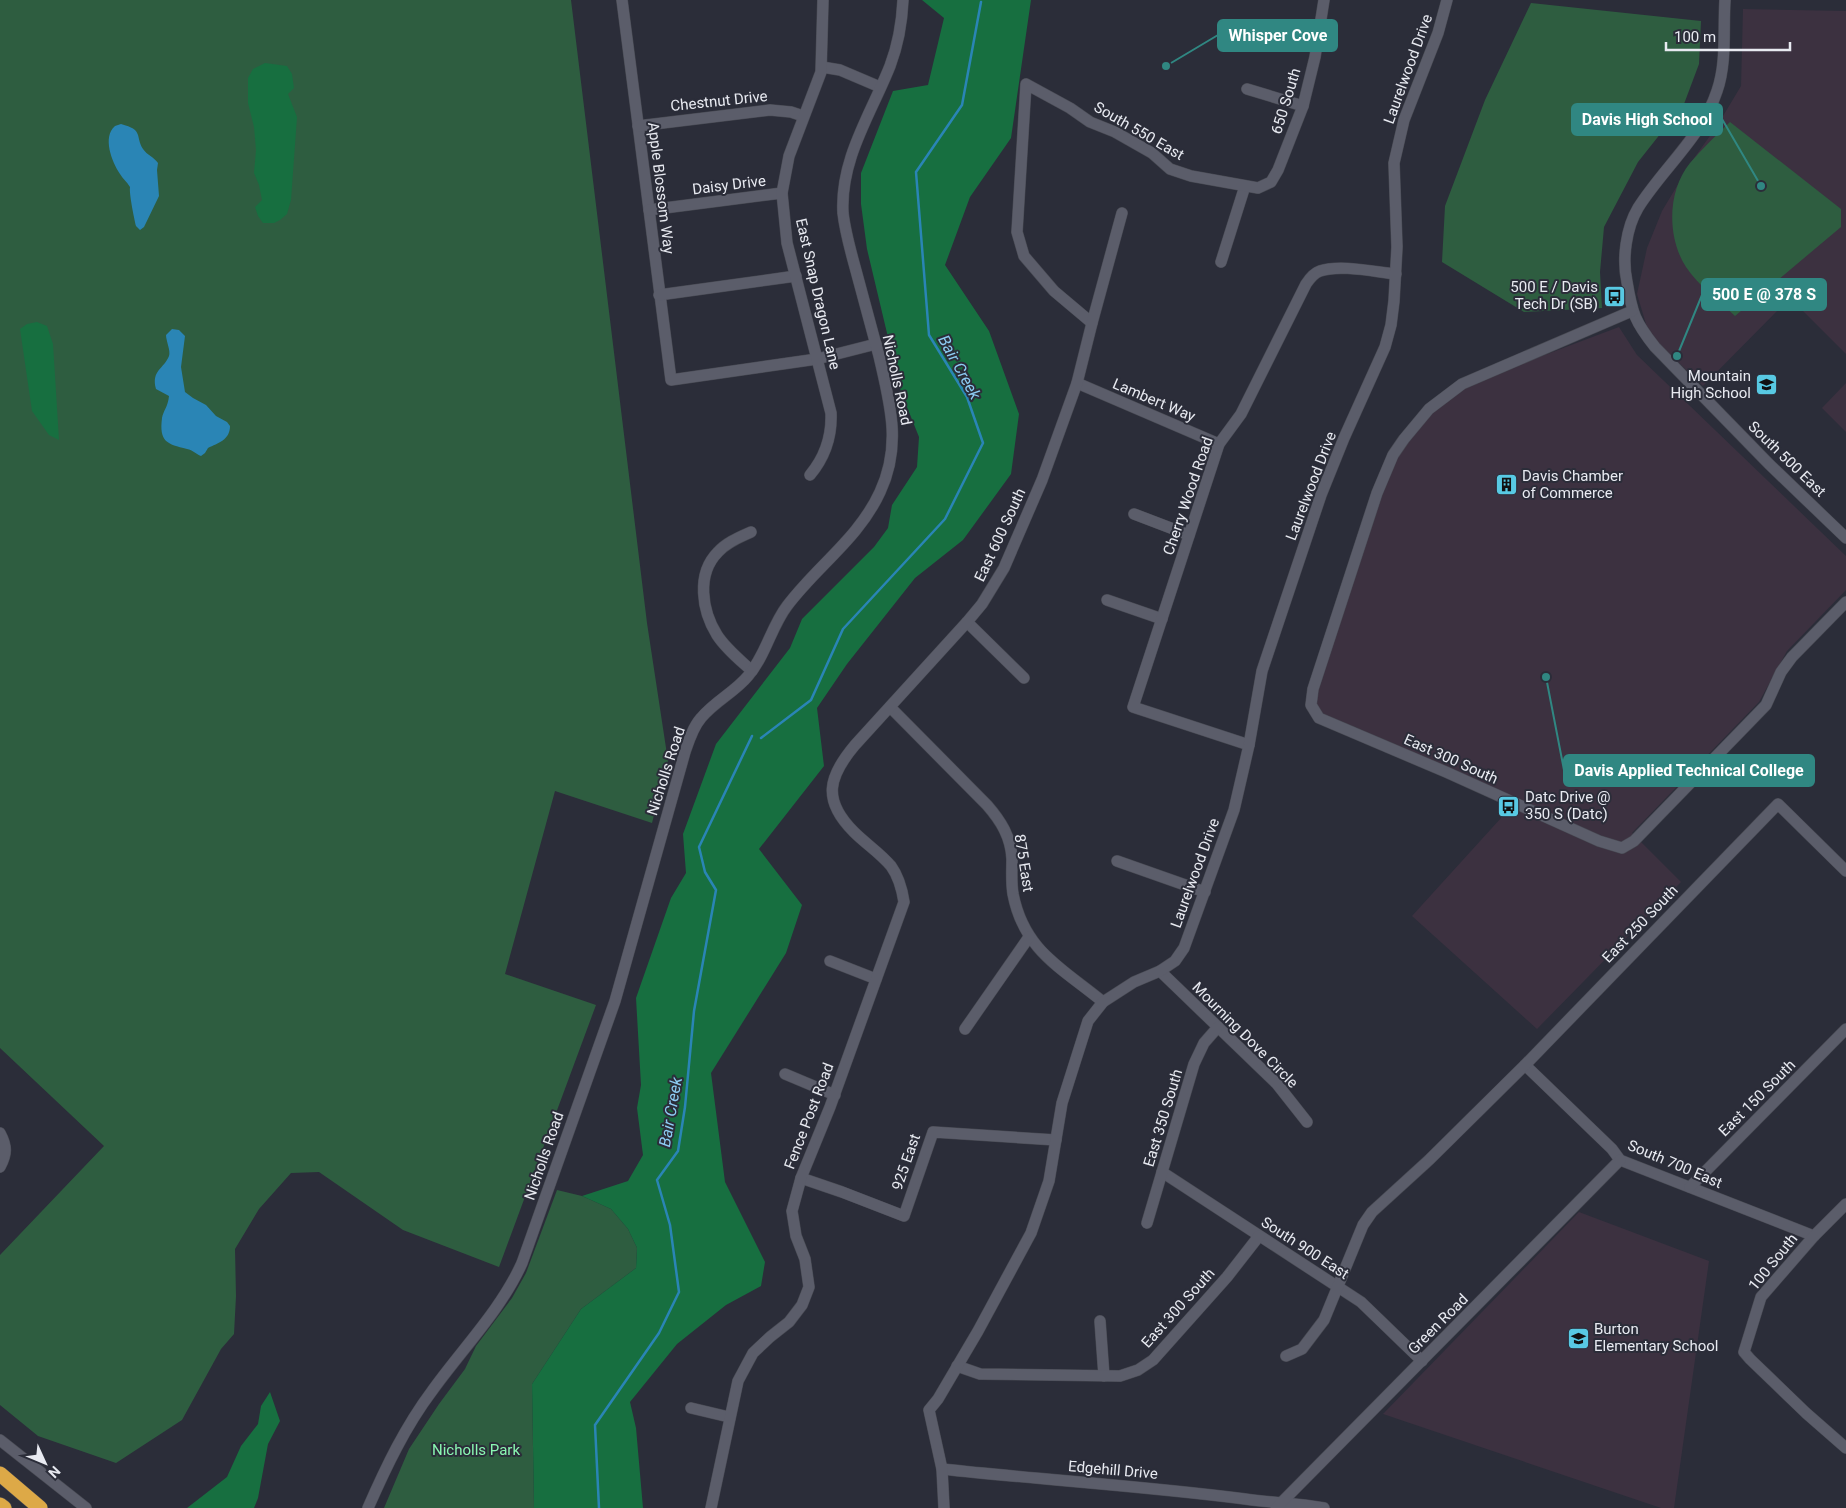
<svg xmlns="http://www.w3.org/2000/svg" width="1846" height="1508" font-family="Roboto,sans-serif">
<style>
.education{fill:#3c3140}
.green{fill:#2e5d40}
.forest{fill:#176f40}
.water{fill:#2a85b5}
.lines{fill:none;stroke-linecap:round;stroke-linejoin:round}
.stream{stroke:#2a85b5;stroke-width:2.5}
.minor-casing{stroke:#474952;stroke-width:12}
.highway-casing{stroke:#474952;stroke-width:16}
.minor{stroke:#5b5d6a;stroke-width:11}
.highway{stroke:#dda947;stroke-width:15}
.labels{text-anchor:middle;stroke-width:4;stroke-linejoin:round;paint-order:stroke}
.street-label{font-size:15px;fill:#e8eaf1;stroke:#2b2d39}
.poi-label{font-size:15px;fill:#e8eaf1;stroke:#2b2d39;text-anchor:start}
.park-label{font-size:15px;fill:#8af7b2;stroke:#2b2d39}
.water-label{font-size:16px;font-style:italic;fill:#8dccf3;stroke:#2b2d39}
.leader{fill:none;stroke:#308782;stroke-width:2}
.callout-dot{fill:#308782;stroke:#2b2d39;stroke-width:2}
.callout{fill:#308782;stroke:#308782;stroke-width:2}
.callout-label{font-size:16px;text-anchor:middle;font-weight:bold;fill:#fff}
</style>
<rect width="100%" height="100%" fill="#2b2d39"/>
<g class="education">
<path d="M1743,9l103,2v343l-56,-56 -87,88 -54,-52 -12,-40 10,-46 15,-37 30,-50 25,-35 24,-40z"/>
<path d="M1619,327l18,28 209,201v34l-59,61 -28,51 -127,131 49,49 -144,147 -125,-113 89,-98 4,-22 -187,-84 -6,-10 72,-225 44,-64 40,-29z"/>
<path d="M1846,383v49l-24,-24z"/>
<path d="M1579,1212l130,49 -35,247h-13l-278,-94z"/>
</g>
<g class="green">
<path d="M0,0h571l76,623 21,138 -16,62 -97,-32 -50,183 91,31 -97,262 -96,-37 -84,-58 -28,1 -32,36 -24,40 1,47 -2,38 -13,15 -39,71 -66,43 -78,-27 -38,-31v-150l104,-109 -104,-98z"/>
<path d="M1531,3l170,18 -2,43 -15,40 -46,58 -34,65 -4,45 2,36 -78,4 -82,-50 3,-56 40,-106z"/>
<path d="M1730,122l111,87v18l-106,89c-17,-16 -36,-30 -49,-49 -19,-29 -19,-76 4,-104 12,-14 26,-28 40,-41z"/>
<path d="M557,1190l25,6 29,13 17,20 9,19 -1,20 -55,41 -49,75 2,124h-150l25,-59 30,-45 26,-35 11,-23 36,-48 14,-25z"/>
</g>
<g class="forest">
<path d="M922,0h109l-20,138 -41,59 -25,68 44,66 30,83 -8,60 -48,66 -48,38 -68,86 -30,44 7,58 -65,83 43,56 -16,48 -75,120 14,109 40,80 -4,24 -35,19 -49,39 -47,58 6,26 7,80h-109l-2,-124 49,-75 55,-41 1,-20 -9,-19 -17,-20 -29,-13 46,-15 15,-26 -6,-47 4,-23 -5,-87 35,-100 15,-25 -3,-39 33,-90 74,-96 12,-29 72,-72 14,-19 4,-23 25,-38 2,-30 -18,-45 -34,-143 -6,-45v-31l32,-82 35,-6 16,-67z"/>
<path d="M265,63l22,3 5,8 2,14 -6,6 9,23 -6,83 -4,14 -7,6 -6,3h-11l-5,-7 -3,-9 7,-7 -3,-15 -5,-12 2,-23 -2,-23 -6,-24v-25l5,-9z"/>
<path d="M37,322l10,4 6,18 6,96 -10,-5 -17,-24 -12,-82 7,-5z"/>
<path d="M270,1392l10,29 -12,23 -10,54 -4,10h-67l40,-31 14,-31 17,-22 3,-18z"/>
</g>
<g class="water">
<path d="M121,124c23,6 14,12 22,25 4,6 11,8 15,14l-1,7 2,26 -15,31 -4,3 -4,-4c-2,-9 -7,-32 -6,-39 -3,-5 -7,-8 -10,-13 -8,-12 -18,-37 -5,-48z"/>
<path d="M172,329l7,1 6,6 -4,31 4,25 8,6 13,7 10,11 11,6 3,4c0,14 -12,17 -22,22l-3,5 -4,3c-5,-2 -8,-6 -14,-7 -20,-5 -28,-7 -25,-31 1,-7 6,-11 7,-22l-13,-7c-5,-19 8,-20 13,-33 2,-5 -3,-15 -3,-21z"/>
</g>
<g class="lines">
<g class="stream">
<path d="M761,738l50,-38 32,-71 102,-110 38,-76 -16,-46 -38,-62 -13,-163 46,-67 19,-103"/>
<path d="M599,1508l-4,-83 64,-92 20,-41 -9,-67 -13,-45 21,-29 7,-44 9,-96 22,-121 -11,-18 -6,-25 53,-111"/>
</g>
<defs>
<g id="minor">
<path d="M622,0l49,380 146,-21 59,-15"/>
<path d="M1725,0c-2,30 2,62 -8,91 -15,46 -54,77 -79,117 -12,20 -16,51 -11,74 5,31 8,40 28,65l114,117 77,74"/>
<path d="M822,67l18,3 40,17"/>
<path d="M1247,89l56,17"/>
<path d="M638,126l132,-16 21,2 12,4"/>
<path d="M649,210l133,-17"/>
<path d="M1221,262l24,-76"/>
<path d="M659,295l137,-19"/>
<path d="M1632,311l-170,73 -33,25 -25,30 -11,16 -16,38 -64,196 -2,16 8,13 127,54 153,69 23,7 12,-7 132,-136 15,-33 11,-15 54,-55"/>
<path d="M1092,323l-38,-32 -30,-35 -7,-24 9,-148 44,24 20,14 25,10 37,21 18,16 21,7 67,12 13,-6 7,-12 25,-64 12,-49 9,-57"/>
<path d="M1077,383l142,61"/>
<path d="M810,475c15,-18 22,-38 21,-62l-44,-170 -5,-50 7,-37 32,-84 2,-72"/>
<path d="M1134,514l55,21"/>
<path d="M751,532c-11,5 -24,10 -33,20 -22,22 -16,59 -1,83 9,14 23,25 35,36"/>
<path d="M1107,600l55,19"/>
<path d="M967,622l57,56"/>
<path d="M890,707l97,98c14,16 24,32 25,54 0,11 -1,23 1,35 11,57 49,74 90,108"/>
<path d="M1249,745l-116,-38 86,-263 22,-30 65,-130c4,-6 8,-11 14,-13 20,-7 55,1 76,3"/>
<path d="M1117,861l88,31"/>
<path d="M830,961l46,18"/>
<path d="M1160,971l117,113 30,38"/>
<path d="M965,1029l64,-92"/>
<path d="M1525,1065l87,84 8,11 194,76"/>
<path d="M785,1074l50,21"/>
<path d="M0,1133c7,13 7,21 0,34"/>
<path d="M1162,1172l199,130 61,59"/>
<path d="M801,1178l41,14 62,24 29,-84 123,8"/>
<path d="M1690,1187l156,-158"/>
<path d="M1846,1204l-32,32 -53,61 -17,55 6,7 56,54 40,35"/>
<path d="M1147,1223l47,-159 10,-21 14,-16"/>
<path d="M1100,1321l4,55"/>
<path d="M1286,1356l16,-7 22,-29 39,-95 9,-13 57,-52 96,-95 253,-261 68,67"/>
<path d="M957,1366l23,8 140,2 18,-6 15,-10 74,-83 32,-41"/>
<path d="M691,1408l38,9"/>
<path d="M0,1440l86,68"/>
<path d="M942,1469c101,11 202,17 303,30 27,4 53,4 79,9"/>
<path d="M368,1508c18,-41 37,-81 64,-117 30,-42 69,-81 90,-128l93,-262 70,-249c4,-12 8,-25 16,-34 14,-17 34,-26 47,-42 18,-21 23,-49 39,-70 30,-40 72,-68 93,-114 22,-47 10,-88 -1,-136 -8,-30 -16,-60 -24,-89 -5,-18 -10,-36 -12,-54 -3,-54 28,-99 47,-147 8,-21 12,-44 13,-66"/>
<path d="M711,1508l27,-127 15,-28 17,-16 19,-15 13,-17 7,-18 -4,-28 -9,-23 -4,-25 9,-33 29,-71 74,-205c-2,-13 -5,-25 -13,-36 -11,-13 -25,-22 -37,-34 -32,-32 -26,-55 1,-87l112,-123 15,-18 22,-36 38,-88 35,-97 15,-60 30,-110"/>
<path d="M944,1508l-2,-39 -13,-59 9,-11 40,-68 53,-98 18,-52 13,-78 26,-82 15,-19 31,-20 26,-11 15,-10 9,-13 50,-138 15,-65 13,-74 59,-176 23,-57 41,-91 6,-22 3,-24 3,-54 -3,-84 10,-43 34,-87 9,-33"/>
<path d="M1276,1508l344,-348"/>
</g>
<g id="highway">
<path d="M0,1474l40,34"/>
<path d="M0,1505l4,3"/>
</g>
</defs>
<use href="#minor" class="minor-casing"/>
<use href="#highway" class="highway-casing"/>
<use href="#minor" class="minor"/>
<use href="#highway" class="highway"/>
</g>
<defs>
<symbol id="bus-square" viewBox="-11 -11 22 22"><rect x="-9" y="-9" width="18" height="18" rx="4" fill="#58c9e3" stroke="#2b2d39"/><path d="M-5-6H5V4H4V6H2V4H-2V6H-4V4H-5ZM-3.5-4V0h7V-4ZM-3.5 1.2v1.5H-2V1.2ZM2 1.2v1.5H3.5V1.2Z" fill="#111"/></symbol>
<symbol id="school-square" viewBox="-11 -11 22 22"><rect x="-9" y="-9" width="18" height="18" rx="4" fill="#58c9e3" stroke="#2b2d39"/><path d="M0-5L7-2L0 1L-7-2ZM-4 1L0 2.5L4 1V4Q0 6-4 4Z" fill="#111"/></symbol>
<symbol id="building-square" viewBox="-11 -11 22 22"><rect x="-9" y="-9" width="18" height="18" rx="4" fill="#58c9e3" stroke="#2b2d39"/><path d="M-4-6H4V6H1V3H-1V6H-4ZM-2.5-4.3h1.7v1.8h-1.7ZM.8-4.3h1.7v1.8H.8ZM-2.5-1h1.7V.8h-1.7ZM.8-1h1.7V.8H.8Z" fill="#111"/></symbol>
</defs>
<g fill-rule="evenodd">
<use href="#bus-square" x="1602" y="284" width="25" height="25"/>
<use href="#school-square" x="1754" y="372" width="25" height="25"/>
<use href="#building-square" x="1494" y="472" width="25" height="25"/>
<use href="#bus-square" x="1496" y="794" width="25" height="25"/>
<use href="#school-square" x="1566" y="1326" width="25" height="25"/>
</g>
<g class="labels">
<g class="street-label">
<text transform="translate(1408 69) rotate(-70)" y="5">Laurelwood Drive</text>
<text transform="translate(719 101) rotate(-6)" y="5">Chestnut Drive</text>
<text transform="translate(1286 101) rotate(-73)" y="5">650 South</text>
<text transform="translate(1139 131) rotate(30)" y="5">South 550 East</text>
<text transform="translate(729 185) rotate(-7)" y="5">Daisy Drive</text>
<text transform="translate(661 188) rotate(83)" y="5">Apple Blossom Way</text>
<text transform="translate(818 294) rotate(77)" y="5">East Snap Dragon Lane</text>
<text transform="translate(897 380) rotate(78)" y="5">Nicholls Road</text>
<text transform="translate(1154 400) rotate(23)" y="5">Lambert Way</text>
<text transform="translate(1787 459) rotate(44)" y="5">South 500 East</text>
<text transform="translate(1311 486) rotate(-69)" y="5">Laurelwood Drive</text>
<text transform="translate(1188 496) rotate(-71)" y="5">Cherry Wood Road</text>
<text transform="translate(1000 535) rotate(-65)" y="5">East 600 South</text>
<text transform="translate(1451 759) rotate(24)" y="5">East 300 South</text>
<text transform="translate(666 771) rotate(-72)" y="5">Nicholls Road</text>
<text transform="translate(1024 863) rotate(81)" y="5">875 East</text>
<text transform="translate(1195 873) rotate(-70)" y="5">Laurelwood Drive</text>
<text transform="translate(1640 924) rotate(-46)" y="5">East 250 South</text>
<text transform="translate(1245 1035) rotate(45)" y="5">Mourning Dove Circle</text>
<text transform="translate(1757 1098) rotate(-45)" y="5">East 150 South</text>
<text transform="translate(809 1116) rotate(-69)" y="5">Fence Post Road</text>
<text transform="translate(1163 1118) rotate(-73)" y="5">East 350 South</text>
<text transform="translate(544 1156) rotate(-71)" y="5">Nicholls Road</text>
<text transform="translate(906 1162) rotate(-71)" y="5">925 East</text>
<text transform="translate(1675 1164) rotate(23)" y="5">South 700 East</text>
<text transform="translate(1305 1248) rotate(33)" y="5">South 900 East</text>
<text transform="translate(1773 1262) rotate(-51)" y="5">100 South</text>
<text transform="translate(1178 1308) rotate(-48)" y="5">East 300 South</text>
<text transform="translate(1438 1324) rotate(-45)" y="5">Green Road</text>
<text transform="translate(1113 1470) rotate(5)" y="5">Edgehill Drive</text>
</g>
<g class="poi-label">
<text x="1598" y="292" text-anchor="end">500 E / Davis<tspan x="1598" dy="17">Tech Dr (SB)</tspan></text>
<text x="1751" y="381" text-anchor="end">Mountain<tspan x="1751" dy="17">High School</tspan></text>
<text x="1522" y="481">Davis Chamber<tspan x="1522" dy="17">of Commerce</tspan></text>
<text x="1525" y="802">Datc Drive @<tspan x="1525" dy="17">350 S (Datc)</tspan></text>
<text x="1594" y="1334">Burton<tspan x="1594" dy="17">Elementary School</tspan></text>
</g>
<g class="park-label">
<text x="476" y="1455">Nicholls Park</text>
</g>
<g class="water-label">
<text transform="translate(960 367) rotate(61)" y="6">Bair Creek</text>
<text transform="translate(670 1112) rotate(-80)" y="6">Bair Creek</text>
</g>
</g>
<path class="leader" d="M1166 66L1218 35M1761 186L1722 119M1677 356L1702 295M1546 677L1564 770"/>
<g class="callout-dot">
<circle cx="1166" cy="66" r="5"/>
<circle cx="1761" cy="186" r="5"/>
<circle cx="1677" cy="356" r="5"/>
<circle cx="1546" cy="677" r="5"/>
</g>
<g class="callout">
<rect x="1218" y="20" width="119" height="31" rx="5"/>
<rect x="1572" y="104" width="150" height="31" rx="5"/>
<rect x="1702" y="279" width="124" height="31" rx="5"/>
<rect x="1564" y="755" width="250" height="31" rx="5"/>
</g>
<g class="callout-label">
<text x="1278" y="41">Whisper Cove</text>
<text x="1647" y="125">Davis High School</text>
<text x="1764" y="300">500 E @ 378 S</text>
<text x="1689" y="776">Davis Applied Technical College</text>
</g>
<g transform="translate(45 1463) rotate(134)" stroke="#2b2d39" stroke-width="4" paint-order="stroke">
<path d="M0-4L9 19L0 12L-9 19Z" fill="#e8eaf1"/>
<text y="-8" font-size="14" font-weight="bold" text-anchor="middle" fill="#e8eaf1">N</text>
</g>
<path d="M1666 42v8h124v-8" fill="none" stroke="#e8eaf1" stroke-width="2.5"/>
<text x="1674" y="42" font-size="15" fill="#e8eaf1" stroke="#2b2d39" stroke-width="4" paint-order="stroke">100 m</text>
</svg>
